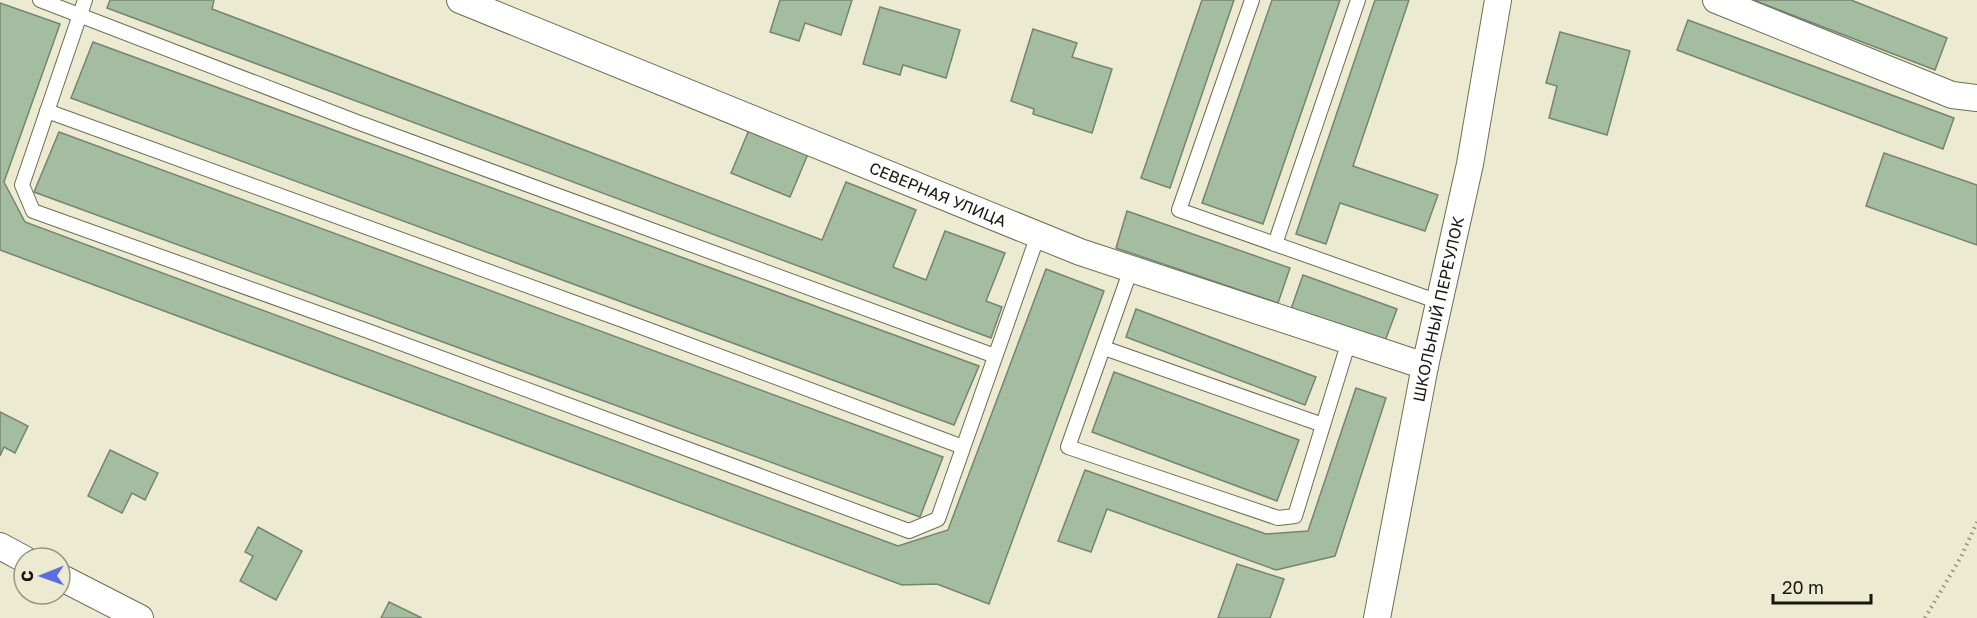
<svg xmlns="http://www.w3.org/2000/svg" width="1977" height="618" font-family="'Golos Text',sans-serif">
<style>
.building{fill:#a4bc9f;stroke:#758571;stroke-width:1.5}
.lines{fill:none;stroke-linecap:round;stroke-linejoin:round}
.service-casing{stroke:#6d6d55;stroke-width:16}
.minor-casing{stroke:#6d6d55;stroke-width:28}
.path{stroke:#91917e;stroke-width:4;stroke-dasharray:1.5 4.5;stroke-linecap:butt}
.service{stroke:#fff;stroke-width:14}
.minor{stroke:#fff;stroke-width:26}
.labels{text-anchor:middle;stroke-width:4.5;stroke-linejoin:round;paint-order:stroke}
.street-label{font-size:16px;fill:#17170e;stroke:#ecebd1}
</style>
<rect width="100%" height="100%" fill="#ecebd1"/>
<g class="building">
<path d="M110,0h104l-2,9 610,231 24,-58 70,28 -23,57 33,13 19,-49 60,22 -19,48 16,6 -11,31 -884,-330z"/>
<path d="M780,0h72l-11,35 -36,-12 -6,18 -29,-9z"/>
<path d="M1202,0h32l-64,188 -29,-10z"/>
<path d="M1272,0h68l-77,224 -61,-21z"/>
<path d="M1375,0h34l-56,166 85,29 -13,36 -85,-28 -14,41 -30,-10z"/>
<path d="M1753,0h98l96,38 -12,32z"/>
<path d="M0,3l60,21 -56,158 21,40 873,324 50,-16 98,-261 58,22 -115,313 -52,-20 -35,1 -902,-335z"/>
<path d="M880,7l80,23 -14,48 -43,-13 -3,10 -37,-11z"/>
<path d="M1688,20l266,98 -11,31 -266,-99z"/>
<path d="M1033,29l44,14 -5,14 40,12 -20,64 -59,-19 1,-5 -23,-8z"/>
<path d="M1560,32l70,19 -23,84 -58,-17 8,-32 -11,-3z"/>
<path d="M93,42l886,324 -25,59 -883,-327z"/>
<path d="M749,130l59,24 -18,43 -59,-24z"/>
<path d="M59,132l884,325 -23,60 -886,-325z"/>
<path d="M1884,153l93,32v60l-111,-39z"/>
<path d="M1127,211l163,57 -12,35 -162,-55z"/>
<path d="M1303,275l94,34 -12,32 -94,-32z"/>
<path d="M1136,309l180,68 -11,28 -179,-68z"/>
<path d="M1114,372l185,68 -22,61 -185,-69z"/>
<path d="M1356,388l30,10 -51,158 -59,14 -169,-61 -16,43 -33,-11 27,-71 181,64 42,-3z"/>
<path d="M0,412l28,14 -13,27 -11,-6 -4,9z"/>
<path d="M110,450l48,23 -13,27 -13,-7 -10,20 -34,-17z"/>
<path d="M258,527l44,24 -26,49 -36,-19 13,-25 -8,-4z"/>
<path d="M1237,564l47,15 -14,39h-52z"/>
<path d="M389,602l33,16h-41z"/>
</g>
<g class="lines">
<defs>
<g id="service">
<path d="M40,0l317,122 638,234"/>
<path d="M85,0l-63,185 11,26 335,120 541,200 29,-12 100,-284"/>
<path d="M1252,0l-73,210 260,92"/>
<path d="M47,111l578,210 338,126"/>
<path d="M1275,244l83,-244"/>
<path d="M1131,269l-63,178 210,71 17,-2 54,-175"/>
<path d="M1104,348l219,77"/>
</g>
<g id="minor">
<path id="s1" d="M460,0l620,252 345,114"/>
<path d="M1716,0l236,95 25,3"/>
<path d="M0,546l24,13"/>
<path d="M60,577l80,41"/>
<path id="s2" d="M1377,618l48,-252 45,-202 28,-164"/>
</g>
</defs>
<use href="#service" class="service-casing"/>
<use href="#minor" class="minor-casing"/>
<path class="path" d="M1925,618l36,-61 16,-35"/>
<use href="#service" class="service"/>
<use href="#minor" class="minor"/>
</g>
<g class="labels">
<g class="street-label">
<text dy="6" stroke="none"><textPath href="#s1" startOffset="516">СЕВЕРНАЯ УЛИЦА</textPath></text>
<text dy="6" stroke="none"><textPath href="#s2" startOffset="315">ШКОЛЬНЫЙ ПЕРЕУЛОК</textPath></text>
</g>
</g>
<g transform="translate(42 576) rotate(269)"><circle r="28" fill="#ecebd1" stroke="#979683" stroke-width="1.5"/>
<path d="M0-4.5L10 22L0 15L-10 22Z" fill="#5e6ce4"/>
<text y="-9" font-size="16" font-weight="bold" text-anchor="middle" fill="#17170e">С</text>
</g>
<path d="M1773 594v9h98v-9" fill="none" stroke="#17170e" stroke-width="3"/>
<text x="1782" y="594" font-size="18" fill="#17170e" stroke="#ecebd1" stroke-width="4.5" paint-order="stroke">20 m</text>
</svg>
